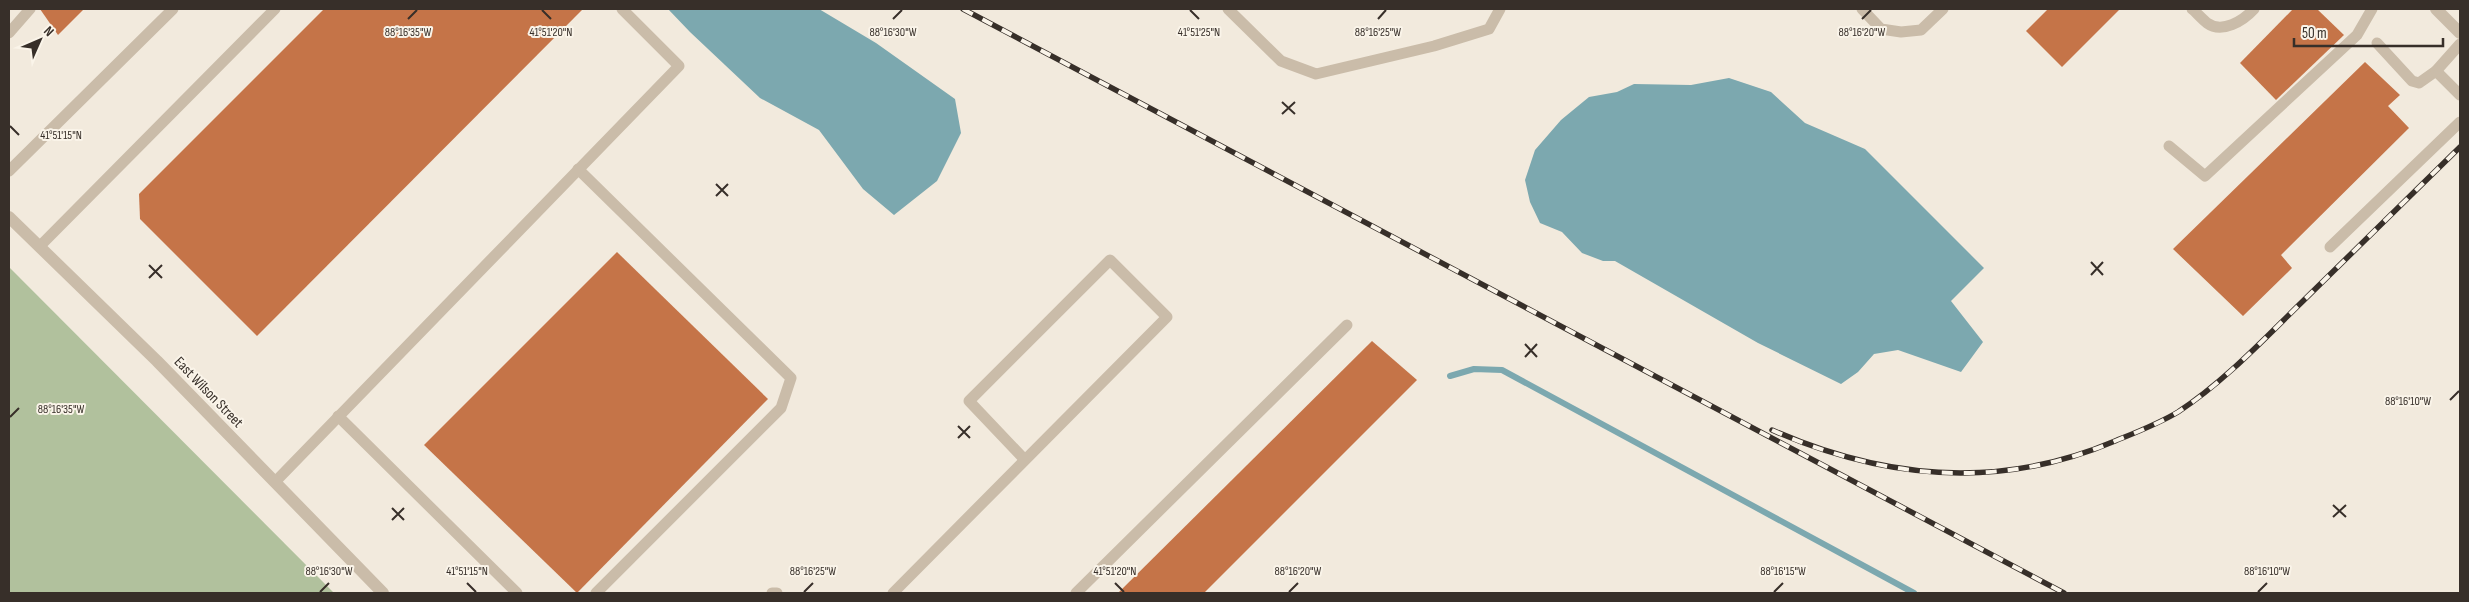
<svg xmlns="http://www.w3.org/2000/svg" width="2469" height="602" font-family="'Sofia Sans Condensed',sans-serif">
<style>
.green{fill:#b1c19d}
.water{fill:#7ca8af}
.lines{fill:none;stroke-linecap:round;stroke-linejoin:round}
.stream{stroke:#7ca8af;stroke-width:6}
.building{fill:#c57448}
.service{stroke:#cabca9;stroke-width:11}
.minor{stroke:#cabca9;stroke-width:12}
.rail-casing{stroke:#372f29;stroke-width:5.5}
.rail{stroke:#faf4e9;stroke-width:4;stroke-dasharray:11;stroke-linecap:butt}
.ticks{fill:none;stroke:#372f29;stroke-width:2}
.labels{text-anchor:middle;stroke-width:4;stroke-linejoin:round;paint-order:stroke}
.street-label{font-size:15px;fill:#372f29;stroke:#faf4e9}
.ticks-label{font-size:12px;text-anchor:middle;fill:#372f29;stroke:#faf4e9;stroke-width:4;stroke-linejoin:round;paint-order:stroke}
</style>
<rect width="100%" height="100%" fill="#f2eadd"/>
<path class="green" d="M9,267l325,326h-325z"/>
<g class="water">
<path d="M668,9h151l57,34 79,56 6,34 -24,48 -43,34 -31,-26 -44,-59 -59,-32 -70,-66z"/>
<path d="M1729,78l42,14 34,31 60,26 119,119 -33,33 32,41 -22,30 -63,-22 -24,4 -16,18 -17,12 -83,-41 -143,-82h-12l-21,-8 -20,-21 -22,-9 -10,-21 -5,-22 10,-30 26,-30 28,-23 28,-5 17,-8 57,1z"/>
</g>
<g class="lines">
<path class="stream" d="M1450,376l24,-7 28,1 412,223"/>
</g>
<g class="building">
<path d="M40,9h44l-26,26z"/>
<path d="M324,9h259l-326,327 -117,-117 -1,-25z"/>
<path d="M2048,9h72l-58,58 -36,-36z"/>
<path d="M2293,9h24l27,26 -68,65 -36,-37z"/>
<path d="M2365,62l35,33 -12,11 21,22 -128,127 11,13 -49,48 -70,-67z"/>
<path d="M617,252l151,147 -191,194 -153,-148z"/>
<path d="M1372,341l45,39 -213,213h-86z"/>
</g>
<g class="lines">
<g class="service">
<path d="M1228,9l53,52 35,13 118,-28 55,-17 11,-20"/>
<path d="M1862,9l19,20 20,3 20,-2 22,-21"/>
<path d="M2192,9c5,4 10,10 15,14 15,11 36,-2 47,-14"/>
<path d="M9,33l21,-24"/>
<path d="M2377,43l35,38 7,2 17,-12 24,-27"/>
<path d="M2436,71l24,24"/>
<path d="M2169,146l36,30 152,-141 15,-26"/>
<path d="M578,169l213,209 -10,30 -185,185"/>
<path d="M9,171l164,-162"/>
<path d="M40,246l235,-237"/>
<path d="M2330,247l130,-125"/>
<path d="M338,416l179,177"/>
<path d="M275,482l404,-416 -57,-57"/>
<path d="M772,593h5"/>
<path d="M893,593l274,-276 -57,-57 -141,141 56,59"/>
<path d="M1076,593l271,-268"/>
</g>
<g class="minor">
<path d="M2436,9l24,24"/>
<path d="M9,217l148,144 226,232"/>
</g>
<defs>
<g id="rail">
<path d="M963,9l1101,584"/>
<path d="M1772,430c113,50 228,60 343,11 22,-9 43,-17 63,-29 47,-31 85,-72 125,-111 52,-51 105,-103 157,-154"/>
</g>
</defs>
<use href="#rail" class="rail-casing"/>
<use href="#rail" class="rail"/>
</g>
<path class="ticks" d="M542,10l9,9M1190,10l9,9M408,19l9,-9M893,19l9,-9M1378,19l8,-9M1862,19l9,-9M1282,102l13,12M1282,114l13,-12M10,126l9,9M716,184l12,12M716,196l12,-12M2091,262l12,13M149,265l13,13M2091,275l12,-13M149,278l13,-13M1525,344l12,13M1525,357l12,-13M2450,400l9,-9M10,417l9,-9M958,426l12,12M958,438l12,-12M2333,505l13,12M392,508l12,12M2333,517l13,-12M392,520l12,-12M467,583l9,9M1115,583l9,9M320,592l9,-9M804,592l9,-9M1289,592l9,-9M1774,592l9,-9M2258,592l9,-9"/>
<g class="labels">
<g class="street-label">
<text transform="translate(209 392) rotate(46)" y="5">East Wilson Street</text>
</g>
</g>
<g class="ticks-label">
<text x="408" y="36">88°16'35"W</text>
<text x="551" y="36">41°51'20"N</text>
<text x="893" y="36">88°16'30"W</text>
<text x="1199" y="36">41°51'25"N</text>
<text x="1378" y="36">88°16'25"W</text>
<text x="1862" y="36">88°16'20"W</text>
<text x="61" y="139">41°51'15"N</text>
<text x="2408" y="405">88°16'10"W</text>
<text x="61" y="413">88°16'35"W</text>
<text x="329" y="575">88°16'30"W</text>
<text x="467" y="575">41°51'15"N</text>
<text x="813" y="575">88°16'25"W</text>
<text x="1115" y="575">41°51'20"N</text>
<text x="1298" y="575">88°16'20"W</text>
<text x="1783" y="575">88°16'15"W</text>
<text x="2267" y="575">88°16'10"W</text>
</g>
<rect width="2469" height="602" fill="none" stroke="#372f29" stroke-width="20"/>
<g transform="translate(40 40) rotate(45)" stroke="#faf4e9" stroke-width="4" paint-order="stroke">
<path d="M0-4L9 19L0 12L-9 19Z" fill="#372f29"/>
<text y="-8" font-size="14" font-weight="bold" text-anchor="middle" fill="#372f29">N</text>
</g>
<path d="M2294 38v8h149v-8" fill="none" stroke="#372f29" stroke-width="2.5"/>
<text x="2302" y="38" font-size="15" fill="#372f29" stroke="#faf4e9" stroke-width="4" paint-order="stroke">50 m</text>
</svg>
